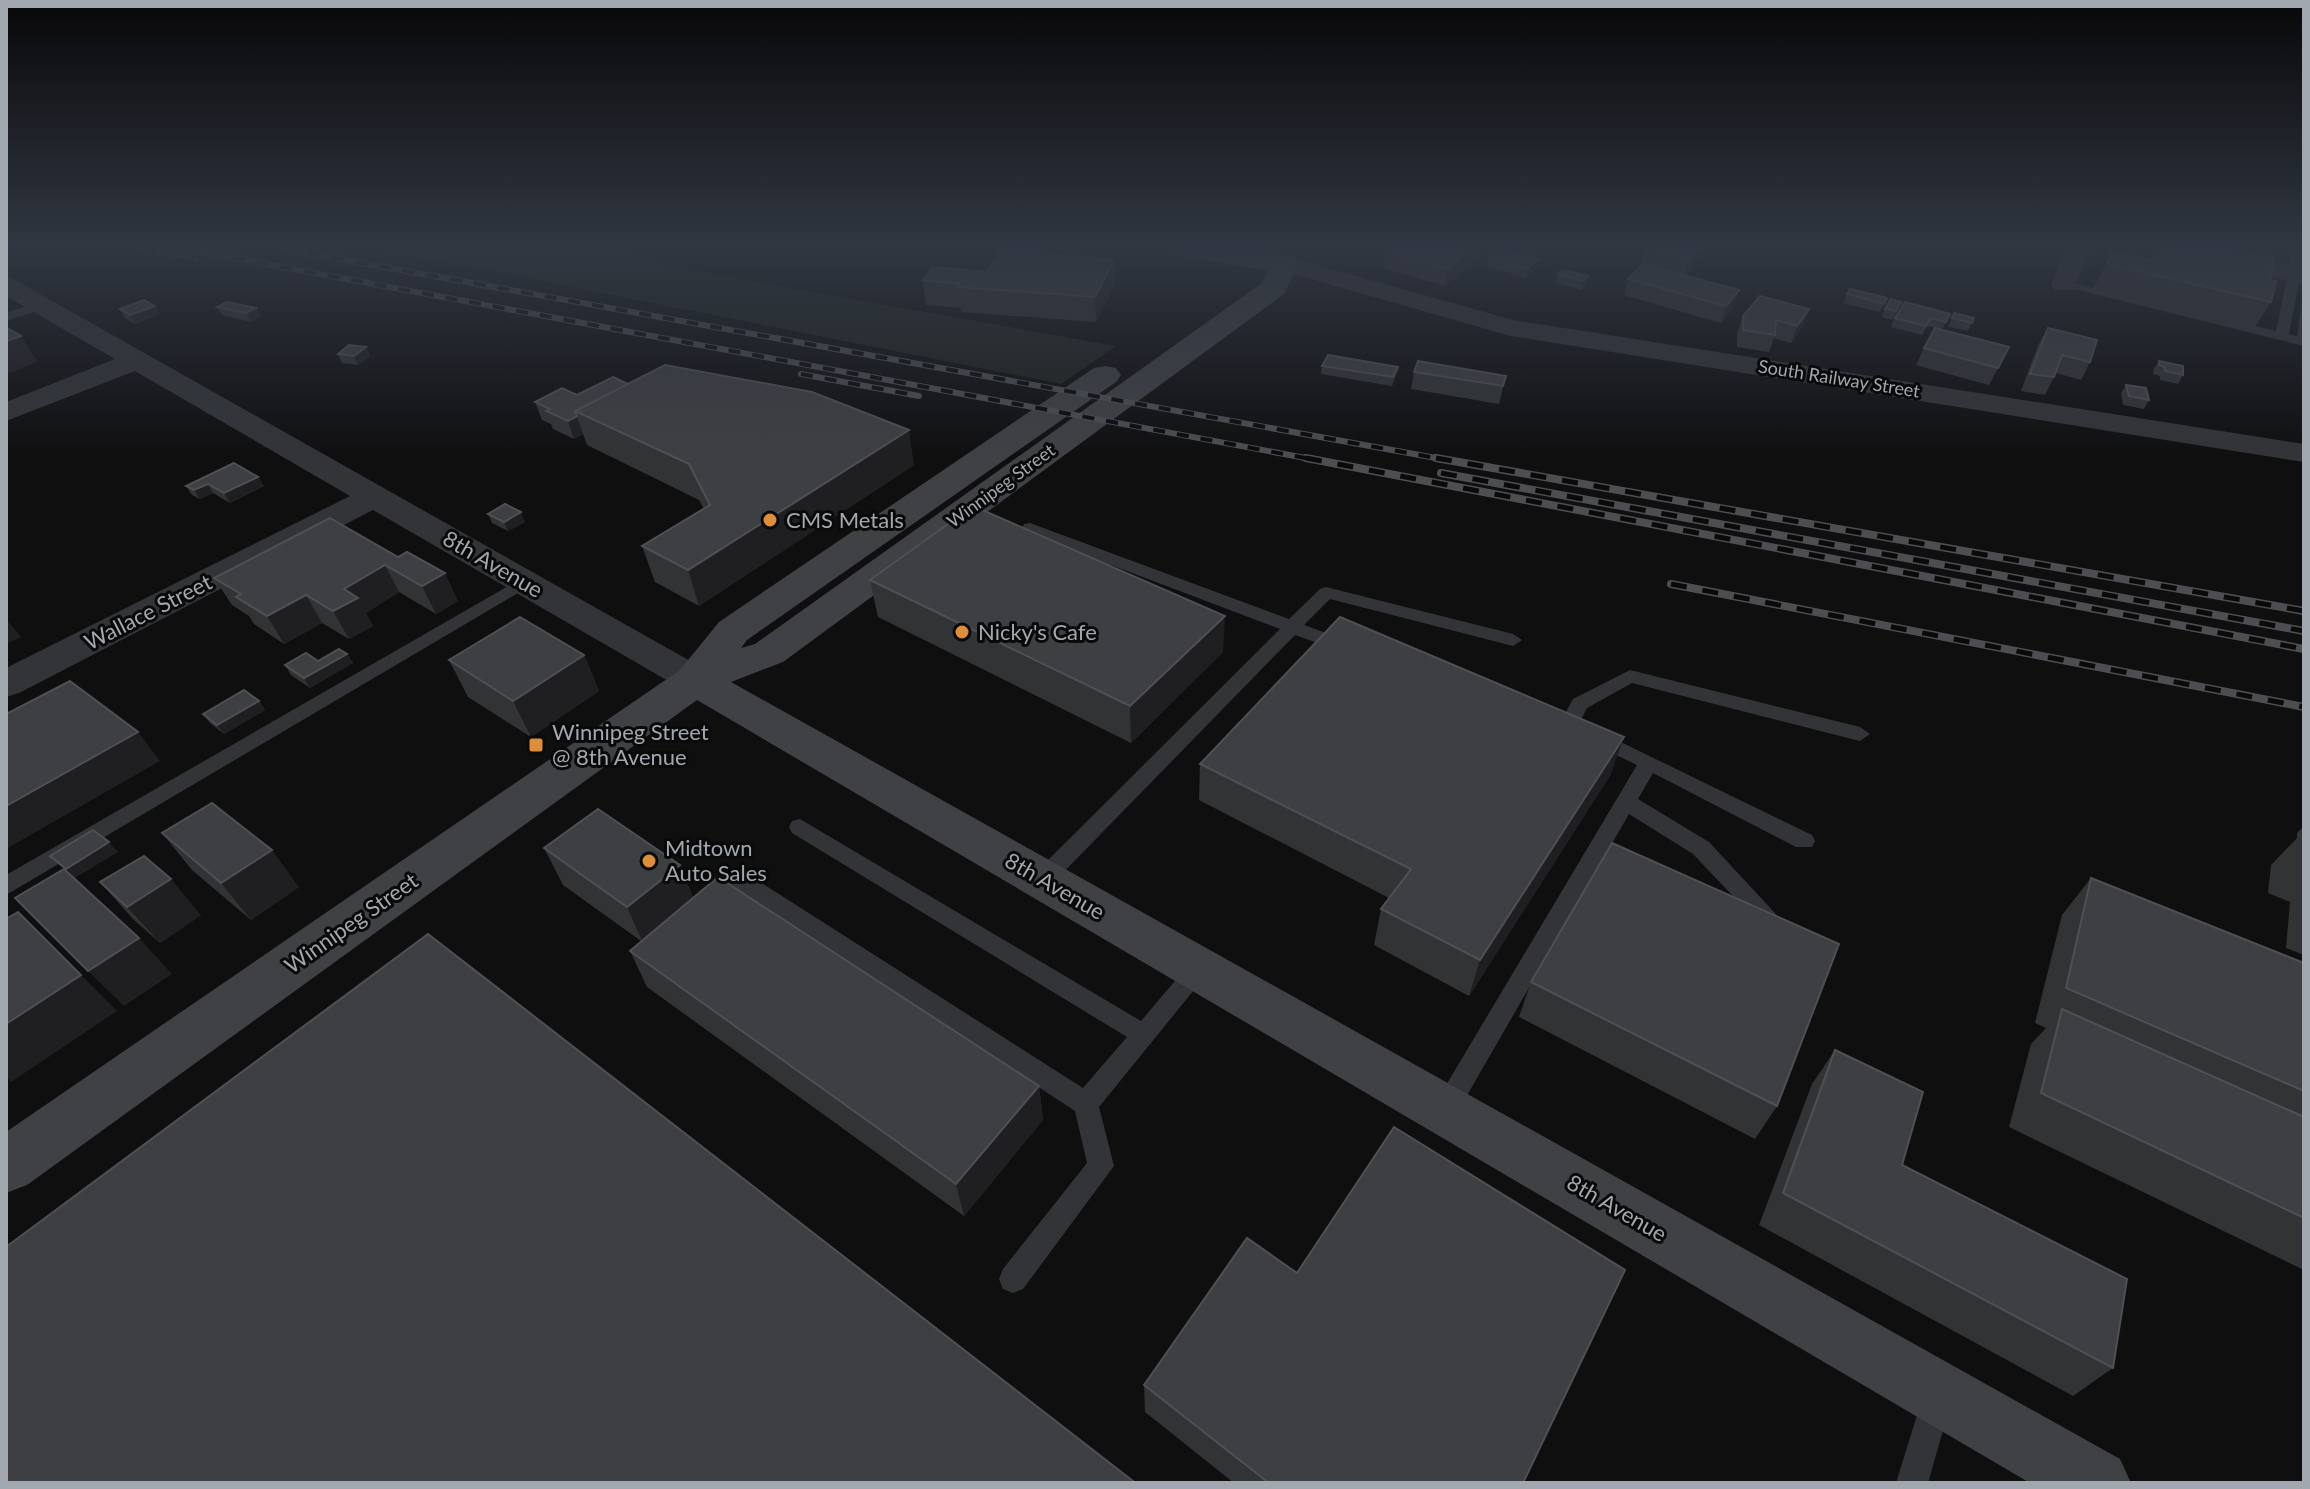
<svg xmlns="http://www.w3.org/2000/svg" width="2310" height="1489" font-family="Lato,sans-serif">
<style>
.green{fill:#1e241e}
.lines{fill:none;stroke-linecap:round;stroke-linejoin:round}
.lane{fill:#323437;fill-rule:evenodd}
.street{fill:#323437;fill-rule:evenodd}
.secondary{fill:#3f4144;fill-rule:evenodd}
.rail-far1-casing{stroke:#4c4e51;stroke-width:6}
.rail-casing{stroke:#4c4e51;stroke-width:8}
.rail-far1{stroke:#0a0a0b;stroke-width:4;stroke-dasharray:12;stroke-linecap:butt}
.rail{stroke:#0a0a0b;stroke-width:5;stroke-dasharray:16;stroke-linecap:butt}
.wall{fill:#323335}
.shaded-wall{fill:#1f1f21}
.building{fill:#3e3f42;stroke:#4e5053;stroke-width:2}
.poi-dot{fill:#dc8e3b;stroke:#0a0a0b;stroke-width:3}
.labels{text-anchor:middle;stroke-width:6;stroke-linejoin:round;paint-order:stroke}
.far-street-label{font-size:18px;fill:#a2a8af;stroke:#0a0a0b}
.poi-label{font-size:22px;fill:#a2a8af;stroke:#0a0a0b;text-anchor:start}
.street-label{font-size:22px;fill:#a2a8af;stroke:#0a0a0b}
</style>
<rect width="100%" height="100%" fill="#0f0f10"/>
<path class="green" d="M381,249h221l82,20 432,77 -55,38z"/>
<g class="lines">
<g class="lane">
<path d="M2293,249h11v6l-15,79 15,4v8l-246,-61 6,-4 212,50z"/>
<path d="M41,301l7,4 -2,3 -40,13v-8z"/>
<path d="M1030,523l259,96 31,-30 6,-2 187,47 9,6 -9,6 -183,-47 -26,26 50,18 2,4 -2,4h-14l-45,-16 -244,250 -8,3 -8,-3 -3,-6 3,-6 245,-244 -256,-97 -2,-4 2,-4z"/>
<path d="M524,577l9,5 -3,4 -524,309v-20z"/>
<path d="M1630,670l230,57 10,7 -10,7 -228,-58 -45,25 -11,22h-14l-3,-5 14,-26z"/>
<path d="M1598,731l214,104 3,6 -3,6h-16l-143,-74 -15,26 71,43 79,85 -3,7 -8,2 -8,-2 -76,-80 -64,-40 -175,304 -9,4 -9,-4 -4,-8 4,-8 201,-337 -46,-22 -3,-5z"/>
<path d="M800,819l341,202 50,-59 8,-3 8,3 4,7 -112,138 15,59 -91,123 -10,4 -10,-4 -4,-10 4,-10 84,-106 -12,-52 -345,-226 -3,-6 3,-6 8,-3 8,3 337,215 44,-51 -335,-204 -3,-6 3,-6z"/>
<path d="M1937,1384l11,4 4,11 -24,84h-32l26,-84 4,-11z"/>
</g>
<g class="street">
<path d="M2066,249h24l-17,41h-18l-4,-5z"/>
<path d="M2166,249h45l93,19v16l-135,-30z"/>
<path d="M1285,256l228,64 791,124v18l-793,-126 -235,-67 -4,-5 4,-5z"/>
<path d="M6,277l9,3 693,391 6,9 -6,9 -13,4 -13,-4 -309,-179 -354,183 -13,4v-29l344,-172 -215,-125 -129,50v-19l109,-43 -109,-63z"/>
</g>
<path class="secondary" d="M1173,249h65l57,9 4,6 -15,30 -501,368 -52,20 1389,777 11,24h-101l-1333,-783 -670,485 -21,8v-61l674,-462 39,-48 375,-254 11,-2 11,2 5,7 -5,7 -369,258 -6,8 14,-4 507,-361 6,-13 -82,-13 -10,-2z"/>
<defs>
<g id="rail-far1">
<path d="M143,249l53,9"/>
<path d="M186,249l1130,211"/>
<path d="M285,249l1162,211"/>
<path d="M801,374l118,22"/>
</g>
<g id="rail">
<path d="M1306,458l998,191"/>
<path d="M1436,458l868,153"/>
<path d="M1441,473l863,158"/>
<path d="M1671,584l633,123"/>
</g>
</defs>
<use href="#rail-far1" class="rail-far1-casing"/>
<use href="#rail" class="rail-casing"/>
<use href="#rail-far1" class="rail-far1"/>
<use href="#rail" class="rail"/>
</g>
<g class="wall">
<path d="M1645,249h55l-5,15 -10,12 49,31 -13,16 -97,-28 4,-16 14,-14z"/>
<path d="M2161,249h69l40,31 1,22 -16,25 -162,-38 19,-37 38,9 5,-8 3,1z"/>
<path d="M1386,252l94,4 -35,30 -61,-18z"/>
<path d="M1049,254l66,30 -19,38 -135,-10 -1,-4 -34,-3 -3,-25 64,-8z"/>
<path d="M1489,259h50l-2,9 -11,10 -38,-11z"/>
<path d="M1558,274l30,2 -2,9 -5,5 -25,-7z"/>
<path d="M1847,294l40,4 -7,14 -37,-9z"/>
<path d="M2304,296v43l-7,-2 5,-37z"/>
<path d="M155,306l5,8 -25,10 -10,-6 -5,-9z"/>
<path d="M217,307l39,1 5,8 -10,6 -29,-7z"/>
<path d="M1809,309l-6,17 -12,17 -17,-5 -5,14 -32,-5v-14l6,-17z"/>
<path d="M1885,309l12,2 -5,9 -10,-3z"/>
<path d="M1954,313l18,10 -4,8 -20,-4z"/>
<path d="M1950,314l-8,16 67,17 -20,38 -73,-20 8,-17 11,-20 -8,-2 -5,9 -31,-8 4,-9z"/>
<path d="M2048,328l42,34 -9,18 -25,-7 -11,22 -24,-4 17,-46z"/>
<path d="M366,347l4,9 -12,9 -16,-2 -4,-9z"/>
<path d="M2159,361l24,14 -5,9 -18,-4v-4l-7,-2v-4z"/>
<path d="M1322,366l76,1 -2,8 -4,11 -71,-12z"/>
<path d="M1414,372l92,4 -7,28 -88,-15z"/>
<path d="M628,384l286,81 -215,141 -44,-24 -13,-36 62,-37 -5,-9 -112,-55 -4,-11 -9,5 -21,-10 -2,-5 -9,-4 -7,-18 42,-7z"/>
<path d="M2126,385l23,15 -5,9 -21,-4 -2,-12z"/>
<path d="M258,477l6,9 -34,17 -17,-10 -13,6 -8,-4 -6,-9z"/>
<path d="M488,514l37,8 -17,9 -16,-8z"/>
<path d="M398,557l60,44 -22,13 -37,-22 -33,21 7,13 -24,13 -27,-16 -38,21 -30,-20 -5,-8 -17,-11 -18,-27z"/>
<path d="M870,580l353,72 -92,91 -253,-126z"/>
<path d="M347,654l6,9 -43,25 -19,-13 -6,-10 33,-4z"/>
<path d="M584,655l15,36 -68,46 -63,-40 -19,-37z"/>
<path d="M259,701l6,9 -41,24 -14,-11 -7,-9z"/>
<path d="M1200,764l411,10 -142,222 -95,-51 7,-36 8,-11 -190,-98z"/>
<path d="M2304,826v129l-18,-7 4,-46 -22,-9 3,-28 26,-27v-5z"/>
<path d="M162,833l137,54 -48,33 -59,-50z"/>
<path d="M544,848l136,17 13,33 346,188 4,34 -79,96 -317,-229 -17,-36 11,-10 -78,-56z"/>
<path d="M2091,878l213,85v307l-295,-143 22,-83 15,-16 -11,-5 27,-108z"/>
<path d="M100,882l101,33 -41,28 -27,-24z"/>
<path d="M1531,982l246,124 -22,33 -236,-122z"/>
<path d="M1835,1050l67,115 211,203 -40,28 -314,-171 53,-141z"/>
<path d="M1144,1385l379,98h-289l-89,-71z"/>
</g>
<g class="shaded-wall">
<path d="M1042,249h7v14l-10,-10z"/>
<path d="M1472,249h9l-1,7 -35,30 3,-17z"/>
<path d="M1699,249l-4,15 -11,12 5,-17z"/>
<path d="M1539,259l-2,9 -11,10 1,-9z"/>
<path d="M1114,260l1,24 -19,38 -1,-25z"/>
<path d="M1588,276l-2,9 -5,5 2,-9z"/>
<path d="M1739,290l-5,17 -13,16 5,-17z"/>
<path d="M155,306l5,8 -25,10 -5,-9z"/>
<path d="M256,308l5,8 -10,6 -5,-9z"/>
<path d="M1809,309l-6,17 -12,17 6,-17z"/>
<path d="M21,336l17,26 -32,12v-33z"/>
<path d="M366,347l4,9 -12,9 -4,-9z"/>
<path d="M577,416l6,18 -9,5 -6,-18z"/>
<path d="M909,430l5,35 -215,141 -11,-36z"/>
<path d="M258,477l6,9 -34,17 -6,-10z"/>
<path d="M208,484l5,9 -13,6 -6,-9z"/>
<path d="M521,512l4,10 -17,9 -4,-9z"/>
<path d="M385,565l14,27 -33,21 7,13 -24,13 -16,-28 11,-22z"/>
<path d="M445,573l13,28 -22,13 -14,-28z"/>
<path d="M306,595l16,28 -38,21 -17,-28z"/>
<path d="M1225,616l-2,36 -92,91 -1,-37z"/>
<path d="M6,619l15,18 -15,7z"/>
<path d="M347,654l6,9 -43,25 -6,-10z"/>
<path d="M584,655l15,36 -68,46 -18,-36z"/>
<path d="M259,701l6,9 -41,24 -7,-9z"/>
<path d="M138,732l22,29 -154,88v-43z"/>
<path d="M1624,737l-13,37 -142,222 11,-36z"/>
<path d="M109,842l9,10 -43,26 -9,-9z"/>
<path d="M272,850l27,37 -48,33 -30,-37z"/>
<path d="M680,865l14,36 -51,42 -16,-36z"/>
<path d="M171,879l30,36 -41,28 -33,-36z"/>
<path d="M18,912l99,99 -106,71 -5,-5v-53z"/>
<path d="M139,938l33,36 -48,32 -36,-35z"/>
<path d="M1039,1086l4,34 -79,96 -8,-32z"/>
</g>
<g class="building">
<path d="M1002,249h40l-3,4 75,7 -19,37 -137,-10 2,-3 -37,-4 10,-13 54,5z"/>
<path d="M1390,249h82l-24,20 -62,-17z"/>
<path d="M1501,249l38,10 -12,10 -38,-10z"/>
<path d="M1647,249h52l-10,10z"/>
<path d="M2164,249h66l44,9 -4,22 6,1 -5,21 -164,-38 5,-12 40,9 3,-8 7,2z"/>
<path d="M1642,264l97,26 -13,16 -98,-27z"/>
<path d="M1562,270l26,6 -5,5 -25,-7z"/>
<path d="M1850,289l37,9 -3,6 -37,-10z"/>
<path d="M1760,296l49,13 -12,17 -21,-6 -1,15 -32,-5v-14z"/>
<path d="M1891,299l10,3 -5,9 -11,-2z"/>
<path d="M144,300l11,6 -25,9 -10,-6z"/>
<path d="M227,302l29,6 -10,5 -29,-6z"/>
<path d="M1905,302l45,12 -4,8 -15,-4 -5,8 -31,-8z"/>
<path d="M1954,313l20,5 -2,5 -20,-5z"/>
<path d="M6,327l15,9 -15,5z"/>
<path d="M1935,328l74,19 -11,21 -74,-20z"/>
<path d="M2048,328l49,12 -7,22 -28,-7 -8,22 -24,-3z"/>
<path d="M349,345l17,2 -12,9 -16,-2z"/>
<path d="M1328,355l70,12 -5,10 -71,-11z"/>
<path d="M1418,361l88,15 -3,10 -89,-14z"/>
<path d="M2159,361l24,5v9l-18,-4v-4l-6,-2z"/>
<path d="M665,365l147,27 97,38 -221,140 -46,-24 68,-41 -21,-41 -114,-53z"/>
<path d="M613,377l15,7 -53,27 2,5 -9,5 -22,-10 4,-2 -15,-7 27,-14 15,7z"/>
<path d="M2126,385l20,3 3,12 -20,-4z"/>
<path d="M234,463l24,14 -34,16 -16,-9 -14,6 -8,-4z"/>
<path d="M505,504l16,8 -17,10 -16,-8z"/>
<path d="M973,506l252,110 -95,90 -260,-126z"/>
<path d="M330,518l68,39 9,-5 38,21 -23,13 -37,-21 -41,24 14,9 -25,13 -27,-16 -39,21 -31,-19 5,-3 -27,-16z"/>
<path d="M520,617l64,38 -71,46 -64,-41z"/>
<path d="M1340,617l284,120 -144,223 -99,-51 30,-40 -211,-105z"/>
<path d="M339,649l8,5 -43,24 -19,-13 21,-12 12,8z"/>
<path d="M70,681l68,51 -132,74v-92z"/>
<path d="M244,690l15,11 -42,24 -14,-11z"/>
<path d="M212,803l60,47 -51,33 -59,-50z"/>
<path d="M598,809l82,56 -53,42 -83,-59z"/>
<path d="M93,830l16,12 -43,27 -16,-13z"/>
<path d="M1612,843l227,101 -62,162 -246,-124z"/>
<path d="M144,856l27,23 -44,28 -27,-25z"/>
<path d="M64,869l75,69 -51,33 -73,-73z"/>
<path d="M718,877l321,209 -83,98 -326,-233z"/>
<path d="M2091,878l213,85v128l-238,-103z"/>
<path d="M18,912l63,63 -75,49v-105z"/>
<path d="M428,934l705,547 -1,2h-1126v-236z"/>
<path d="M2062,1009l242,108v101l-263,-125z"/>
<path d="M1835,1050l88,42 -21,73 225,114 -14,89 -330,-175z"/>
<path d="M1394,1127l231,143 -102,213h-254l-125,-98 103,-147 50,35z"/>
</g>
<linearGradient id="sky" x2="0" y2="1"><stop stop-color="#080809"/><stop offset="0.54" stop-color="#313742"/><stop offset="1" stop-color="#313742" stop-opacity="0"/></linearGradient>
<rect width="2310" height="457" fill="url(#sky)"/>
<g class="poi-dot">
<circle cx="770" cy="520" r="8"/>
<circle cx="962" cy="632" r="8"/>
<rect x="528" y="737" width="16" height="16" rx="4"/>
<circle cx="649" cy="861" r="8"/>
</g>
<g class="labels">
<g class="far-street-label">
<text transform="translate(1839 379) rotate(9)" y="6">South Railway Street</text>
<text transform="translate(1001 486) rotate(-36)" y="6">Winnipeg Street</text>
</g>
<g class="poi-label">
<text x="786" y="528">CMS Metals</text>
<text x="978" y="640">Nicky's Cafe</text>
<text x="552" y="740">Winnipeg Street<tspan x="552" dy="25">@ 8th Avenue</tspan></text>
<text x="665" y="856">Midtown<tspan x="665" dy="25">Auto Sales</tspan></text>
</g>
<g class="street-label">
<text transform="translate(493 564) rotate(30)" y="8">8th Avenue</text>
<text transform="translate(148 612) rotate(-27)" y="8">Wallace Street</text>
<text transform="translate(1055 886) rotate(30)" y="8">8th Avenue</text>
<text transform="translate(351 923) rotate(-35)" y="8">Winnipeg Street</text>
<text transform="translate(1617 1208) rotate(30)" y="8">8th Avenue</text>
</g>
</g>
<rect width="2310" height="1489" fill="none" stroke="#a2a8af" stroke-width="16"/>
</svg>
